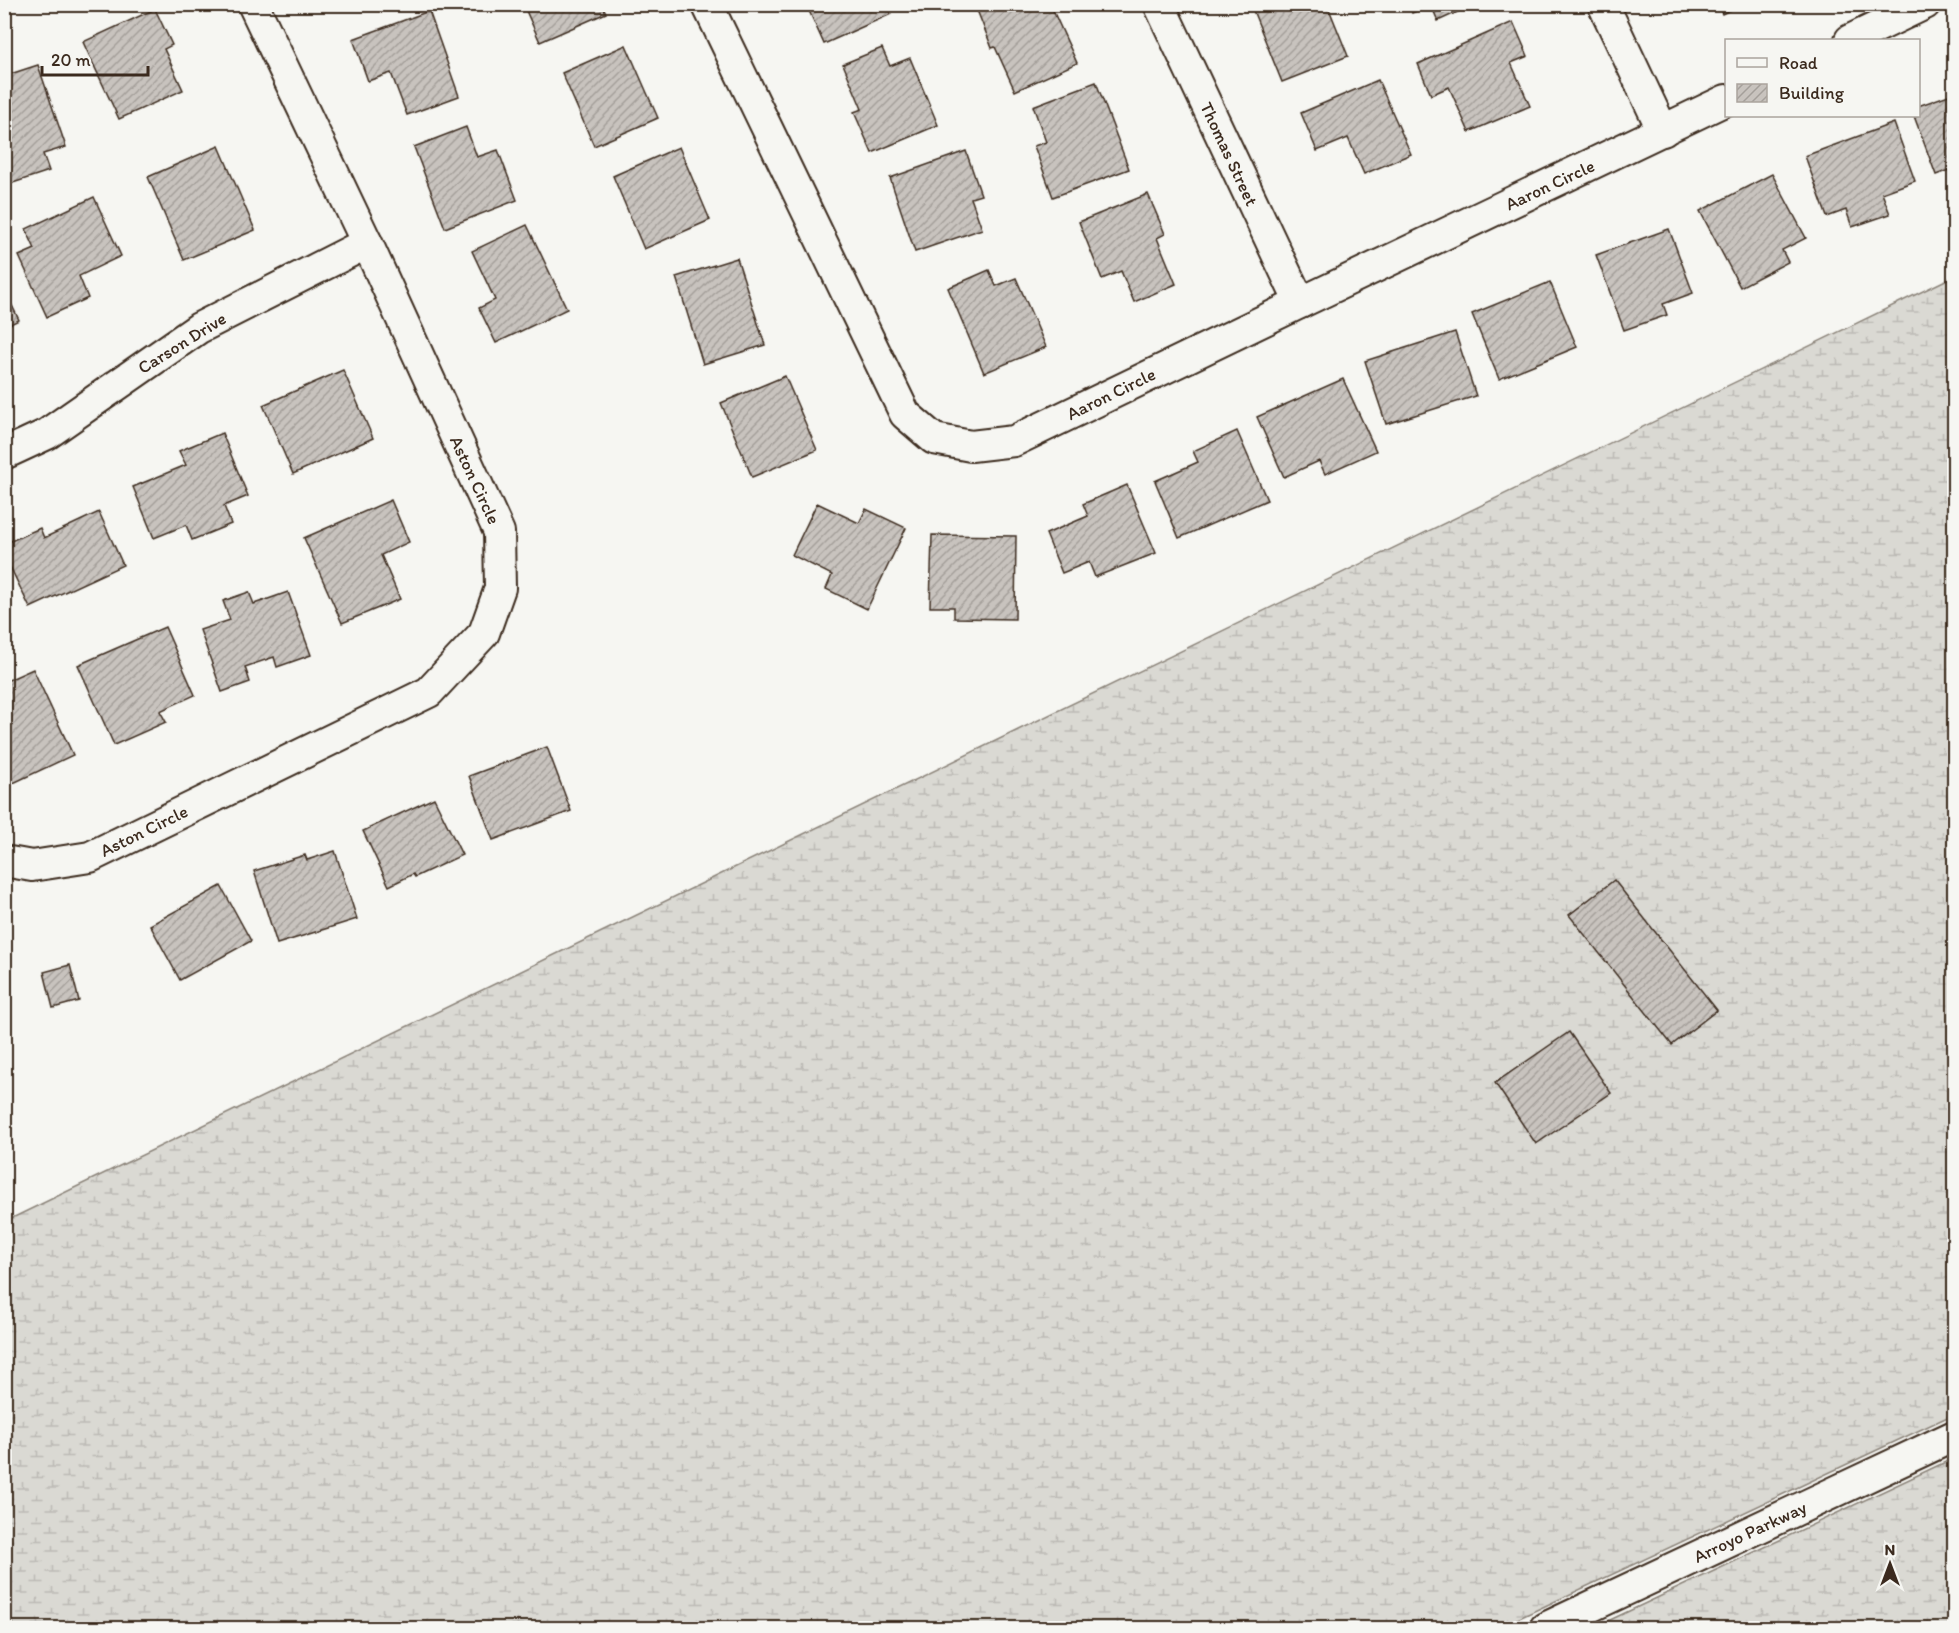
<svg xmlns="http://www.w3.org/2000/svg" width="1959" height="1633" font-family="Itim,sans-serif">
<style>
.wetland{fill:url(#wetland-marsh);stroke:#8a8278;stroke-width:1.5}
.building{fill:url(#building-hatch);stroke:#3b2a1e;stroke-width:1.5}
.lines{fill:none;stroke-linecap:round;stroke-linejoin:round}
.street-casing{stroke:#3b2a1e;stroke-width:34}
.street{stroke:#f6f6f2;stroke-width:30}
.labels{text-anchor:middle;stroke-width:4.5;stroke-linejoin:round;paint-order:stroke}
.street-label{font-size:18px;fill:#3b2a1e;stroke:#f6f6f2}
</style>
<defs>
<pattern id="wetland-marsh" width="20" height="14" patternUnits="userSpaceOnUse" patternTransform="scale(1.5)"><rect width="20" height="14" fill="#dad9d3"/><path d="M1 5h8M5 5V1M11 12h8M15 12V8" fill="none" stroke="#bcbab5"/></pattern>
<pattern id="building-hatch" width="6" height="6" patternUnits="userSpaceOnUse" patternTransform="scale(1.5)"><rect width="6" height="6" fill="#c8c3be"/><path d="M-1 1l2-2M0 6l6-6M5 7l2-2" fill="none" stroke="#a49f9a"/></pattern>
</defs>
<rect width="100%" height="100%" fill="#f6f6f2"/>
<filter id="ink" filterUnits="userSpaceOnUse"><feTurbulence type="fractalNoise" baseFrequency=".0167" numOctaves="2"/><feDisplacementMap in="SourceGraphic" scale="12" xChannelSelector="R" yChannelSelector="G"/><feConvolveMatrix kernelMatrix="1 2 1 2 8 2 1 2 1" color-interpolation-filters="sRGB"/></filter>
<g filter="url(#ink)">
<g class="wetland">
<path d="M1954,276v1138l-456,214h-1483l-11,-23v-383z"/>
<path d="M1954,1458v170h-361z"/>
</g>
<g class="building">
<path d="M523,4h79l4,9 -66,29z"/>
<path d="M806,4h81l4,10 -67,30z"/>
<path d="M1050,4l27,59 -62,28 -20,-44 -3,1 -17,-43z"/>
<path d="M1262,4h65l21,52 -66,26 -30,-74z"/>
<path d="M1409,4h66l-37,17 -7,-16 -19,8z"/>
<path d="M1718,4h25l-21,10z"/>
<path d="M155,9l17,36 -8,4 19,41 -64,29 -36,-77z"/>
<path d="M429,11l30,85 -52,19 -16,-42 -23,8 -15,-42z"/>
<path d="M1513,22l15,34 -17,7 19,43 -61,26 -20,-45 -18,8 -13,-31z"/>
<path d="M626,45l32,73 -64,28 -32,-73z"/>
<path d="M882,48l8,18 20,-8 28,67 -66,28 -18,-41 8,-3 -19,-45z"/>
<path d="M38,65l28,82 -23,7 6,17 -45,15v-61l3,-1 -3,-8v-40z"/>
<path d="M1378,80l33,74 -47,20 -16,-36 -31,13 -16,-38z"/>
<path d="M1096,82l33,87 -76,28 -19,-51 12,-4 -13,-36z"/>
<path d="M1954,93v75l-18,7 -22,-59h4v-10z"/>
<path d="M1894,123l21,58 -33,12 8,21 -38,13 -6,-17 -19,7 -22,-61z"/>
<path d="M466,127l11,30 21,-7 19,50 -72,28 -31,-81z"/>
<path d="M219,146l36,84 -71,30 -36,-83z"/>
<path d="M679,147l31,73 -66,29 -31,-73z"/>
<path d="M966,151l15,44 -10,3 11,31 -67,23 -25,-74z"/>
<path d="M1772,174l34,64 -24,12 6,12 -48,25 -40,-76z"/>
<path d="M1148,194l17,40 -8,4 19,46 -42,18 -13,-31 -19,8 -23,-57z"/>
<path d="M94,197l27,59 -42,20 9,22 -41,19 -28,-61 16,-7 -9,-20z"/>
<path d="M527,225l40,84 -71,34 -17,-35 16,-8 -23,-49z"/>
<path d="M1669,229l24,64 -30,11 4,11 -43,15 -28,-75z"/>
<path d="M737,258l28,87 -62,19 -27,-87z"/>
<path d="M989,270l7,16 20,-8 30,69 -62,26 -36,-85z"/>
<path d="M1550,282l27,65 -78,32 -27,-65z"/>
<path d="M4,289l15,31 -15,7z"/>
<path d="M1455,332l21,64 -90,28 -21,-63z"/>
<path d="M343,370l30,68 -80,36 -30,-69z"/>
<path d="M785,376l32,74 -65,27 -31,-74z"/>
<path d="M1343,379l33,72 -51,23 -6,-13 -35,16 -27,-60z"/>
<path d="M1237,431l30,69 -88,38 -24,-57 43,-19 -5,-11z"/>
<path d="M222,433l26,63 -24,10 7,18 -39,16 -6,-15 -32,13 -21,-51 53,-22 -7,-14z"/>
<path d="M1127,485l29,68 -61,24 -6,-15 -27,11 -16,-39 42,-18 -5,-12z"/>
<path d="M391,500l18,42 -28,13 19,44 -58,24 -38,-85z"/>
<path d="M817,503l42,20 7,-14 40,19 -39,81 -41,-20 6,-14 -40,-20z"/>
<path d="M99,512l24,53 -93,43 -26,-54v-10l36,-16 4,10z"/>
<path d="M932,535l84,1 -1,83 -61,-1v-11h-24z"/>
<path d="M249,592l5,12 34,-12 23,63 -34,12 -3,-10 -29,10 5,15 -28,10 -22,-62 30,-10 -7,-19z"/>
<path d="M165,627l30,68 -35,16 6,11 -52,23 -36,-80z"/>
<path d="M33,669l40,86 -64,30 -5,-10v-93z"/>
<path d="M547,747l24,64 -78,29 -24,-64z"/>
<path d="M434,798l28,57 -47,22 -2,-3 -24,12 -26,-55z"/>
<path d="M335,851l22,68 -80,25 -23,-73 51,-16 2,5z"/>
<path d="M1614,880l103,130 -45,35 -103,-130z"/>
<path d="M221,886l30,55 -71,39 -30,-55z"/>
<path d="M70,965l9,36 -26,7 -9,-36z"/>
<path d="M1569,1032l42,61 -75,51 -41,-61z"/>
</g>
<g class="lines">
<defs>
<g id="street">
<path d="M707,4l198,410 29,25 37,7 43,-5 286,-138 426,-203"/>
<path d="M1159,4l141,299"/>
<path d="M1603,4l60,127"/>
<path d="M1850,40l75,-36"/>
<path d="M4,454l43,-20 152,-106 168,-85"/>
<path d="M4,861l28,5 58,-9 339,-165 55,-59 16,-45 -1,-56 -132,-289 -114,-239"/>
<path d="M1545,1628l409,-192"/>
</g>
</defs>
<use href="#street" class="street-casing"/>
<use href="#street" class="street"/>
</g>
</g>
<g class="labels">
<g class="street-label">
<text transform="translate(1229 154) rotate(65)" y="6">Thomas Street</text>
<text transform="translate(1550 185) rotate(-25)" y="6">Aaron Circle</text>
<text transform="translate(182 343) rotate(-32)" y="6">Carson Drive</text>
<text transform="translate(1111 394) rotate(-26)" y="6">Aaron Circle</text>
<text transform="translate(475 480) rotate(65)" y="6">Aston Circle</text>
<text transform="translate(144 831) rotate(-26)" y="6">Aston Circle</text>
<text transform="translate(1750 1532) rotate(-25)" y="6">Arroyo Parkway</text>
</g>
</g>
<rect width="1959" height="1633" fill="none" stroke="#f6f6f2" stroke-width="24"/>
<rect x="12" y="12" width="1935" height="1609" fill="none" stroke="#3b2a1e" stroke-width="2" filter="url(#ink)"/>
<rect x="1725" y="39" width="195" height="78" fill="#f6f6f2" stroke="#aba49d" stroke-width="1.5"/>
<rect x="1737" y="58" width="30" height="9" fill="#f6f6f2" stroke="#aba49d" stroke-width="1.5"/>
<text x="1779" y="69" font-size="18" fill="#3b2a1e">Road</text>
<rect x="1737" y="84" width="30" height="18" fill="url(#building-hatch)" stroke="#aba49d" stroke-width="1.5"/>
<text x="1779" y="99" font-size="18" fill="#3b2a1e">Building</text>
<g transform="translate(1890 1564)" stroke="#f6f6f2" stroke-width="4.5" paint-order="stroke">
<path d="M0-4.5L10 22L0 15L-10 22Z" fill="#3b2a1e"/>
<text y="-9" font-size="16" font-weight="bold" text-anchor="middle" fill="#3b2a1e">N</text>
</g>
<path d="M42 66v9h106v-9" fill="none" stroke="#3b2a1e" stroke-width="3"/>
<text x="51" y="66" font-size="18" fill="#3b2a1e" stroke="#f6f6f2" stroke-width="4.5" paint-order="stroke">20 m</text>
</svg>
